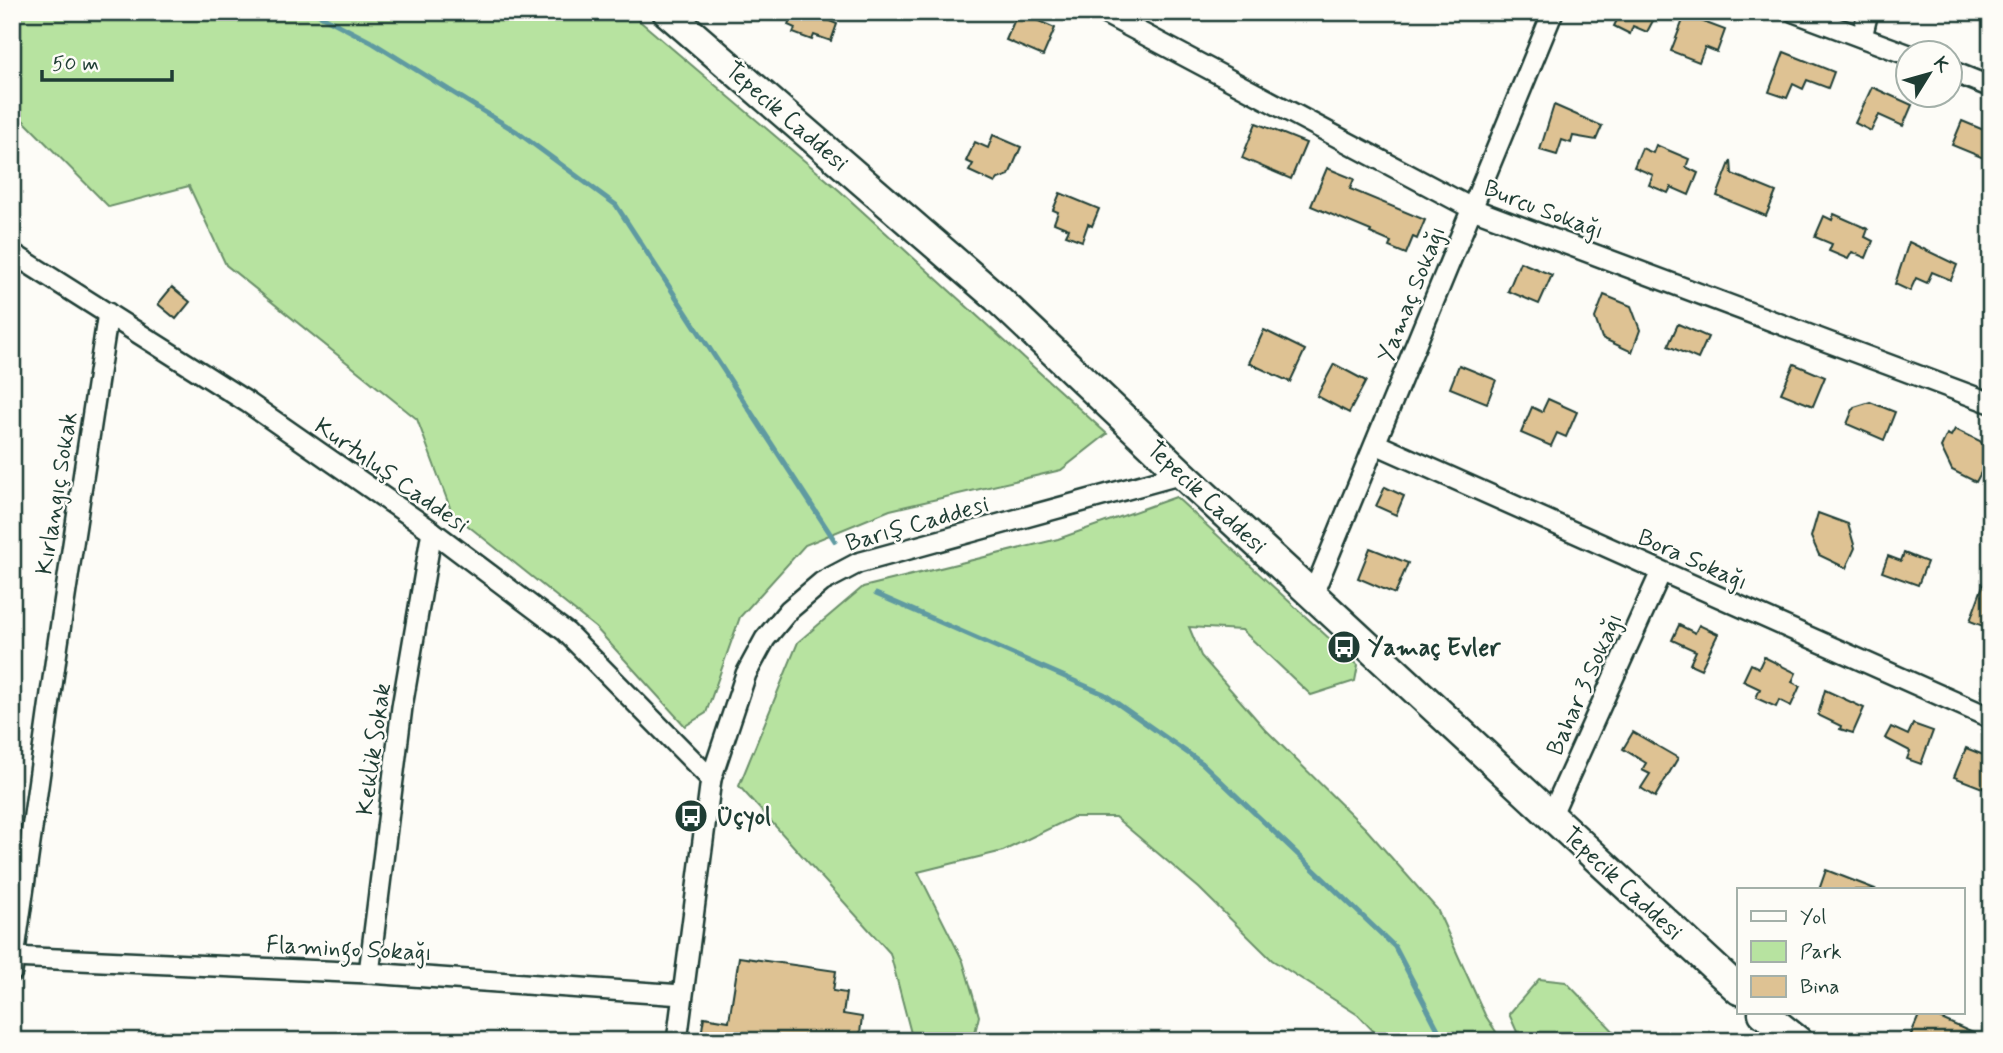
<svg xmlns="http://www.w3.org/2000/svg" width="2003" height="1053" font-family="Mynerve,sans-serif">
<style>
.green{fill:#b7e3a0;stroke:#6b906a;stroke-width:2}
.lines{fill:none;stroke-linecap:round;stroke-linejoin:round}
.stream{stroke:#5f9aa1;stroke-width:5}
.building{fill:#dec293;stroke:#1f3d34;stroke-width:2}
.street-casing{stroke:#1f3d34;stroke-width:24}
.secondary-casing{stroke:#1f3d34;stroke-width:33}
.street{stroke:#fdfcf7;stroke-width:19}
.secondary{stroke:#fdfcf7;stroke-width:28}
.labels{text-anchor:middle;stroke-width:5;stroke-linejoin:round;paint-order:stroke}
.street-label{font-size:24px;fill:#1f3d34;stroke:#fdfcf7}
.poi-label{font-size:24px;font-weight:bold;fill:#1f3d34;stroke:#fdfcf7;text-anchor:start}
</style>
<rect width="100%" height="100%" fill="#fdfcf7"/>
<filter id="ink" filterUnits="userSpaceOnUse"><feTurbulence type="fractalNoise" baseFrequency=".0143" numOctaves="2"/><feDisplacementMap in="SourceGraphic" scale="14" xChannelSelector="R" yChannelSelector="G"/><feConvolveMatrix kernelMatrix="1 2 1 2 8 2 1 2 1" color-interpolation-filters="sRGB"/></filter>
<g filter="url(#ink)">
<g class="green">
<path d="M12,12h617l211,179 267,243 -46,36 -171,40 -85,35 -65,72 -34,96 -21,13 -89,-98 -144,-115 -35,-94 -191,-154 -37,-79 -80,21 -97,-98z"/>
<path d="M1176,497l182,168 -3,16 -44,14 -69,-65 -53,-3 12,29 64,73 101,100 71,80 48,106 17,26h-119l-25,-26 -86,-55 -73,-72 -84,-71h-42l-70,34 -85,21 45,89 16,55 -6,25h-60l-23,-88 -151,-167 59,-144 65,-55 195,-48z"/>
<path d="M1539,979l27,3 57,59h-102l-12,-27z"/>
</g>
<g class="lines">
<g class="stream">
<path d="M314,12l59,31 144,89 99,73 219,336"/>
<path d="M876,594l228,100 98,69 193,184 49,94"/>
</g>
</g>
<g class="building">
<path d="M792,12h32l-2,6 15,6 -6,17 -17,-6 -2,5 -19,-7 2,-5 -7,-3z"/>
<path d="M1018,12l37,16 -12,28 -37,-16z"/>
<path d="M1604,12h41l10,5 -8,15 -14,-6 -3,8 -16,-8 4,-8z"/>
<path d="M1685,15l40,15 -8,22 -12,-5 -6,15 -28,-11z"/>
<path d="M1784,52l50,20 -6,16 -21,-8 -4,9 -10,-5 -6,14 -18,-6z"/>
<path d="M1872,87l40,18 -9,21 -24,-11 -8,16 -16,-8z"/>
<path d="M1554,105l48,21 -6,14 -23,-4 -2,7 -9,-3 -5,15 -17,-5z"/>
<path d="M1962,121l29,12v28l-39,-16z"/>
<path d="M1256,123l50,20 -15,36 -49,-21z"/>
<path d="M993,135l28,12 -12,28 -11,4 -3,4 -26,-12 4,-7 -7,-3 9,-19 13,6z"/>
<path d="M1656,145l33,14 -3,8 12,6 -9,22 -18,-8 -3,6 -19,-8 4,-10 -19,-8 8,-19 11,5z"/>
<path d="M1731,160l1,14 44,18 -10,24 -49,-20z"/>
<path d="M1327,168l27,11 -4,10 75,31 -8,19 -4,-2 -7,17 -17,-7 2,-5 -21,-9 1,-2 -60,-25z"/>
<path d="M1060,193l39,16 -7,17 -4,-2 -6,17 -16,-6 3,-6 -15,-6 4,-11 -5,-2z"/>
<path d="M1834,214l34,15 -3,8 8,4 -7,17 -14,-6 -4,7 -19,-8 3,-7 -17,-7 9,-21 8,4z"/>
<path d="M1909,242l48,23 -6,15 -19,-8 -5,11 -11,-5 -6,13 -15,-7z"/>
<path d="M1520,262l32,13 -13,29 -31,-13z"/>
<path d="M172,287l18,15 -14,17 -18,-15z"/>
<path d="M1604,295l27,11 9,24 -8,22 -30,-14 -7,-20z"/>
<path d="M1678,324l30,13 -10,22 -30,-13z"/>
<path d="M1264,330l41,20 -15,32 -41,-19z"/>
<path d="M1334,364l32,17 -17,32 -32,-17z"/>
<path d="M1794,364l31,13 -12,29 -32,-13z"/>
<path d="M1459,365l37,15 -9,23 -37,-15z"/>
<path d="M1548,399l29,13 -11,25 -9,-4 -6,13 -30,-13 11,-26 10,5z"/>
<path d="M1870,402l25,10 -11,28 -37,-16 7,-17z"/>
<path d="M1955,429l25,12 8,10 -5,11 3,1 -10,19 -24,-12 -11,-23 6,-13 4,2z"/>
<path d="M1385,487l19,9 -8,19 -20,-9z"/>
<path d="M1818,513l30,11 7,24 -9,20 -27,-13 -8,-18z"/>
<path d="M1370,548l38,15 -13,31 -37,-16z"/>
<path d="M1904,553l23,9 -9,23 -36,-13 6,-16 13,5z"/>
<path d="M1989,569h2v60l-21,-8z"/>
<path d="M1679,625l16,8 4,-8 19,9 -17,35 -11,-5 6,-13 -24,-11z"/>
<path d="M1764,657l32,16 -4,9 8,4 -9,20 -12,-6 -3,7 -20,-9 4,-9 -17,-8 8,-17 8,4z"/>
<path d="M1825,690l39,18 -11,25 -13,-4 1,-3 -23,-11z"/>
<path d="M1913,724l20,7 -12,33 -14,-5 3,-8 -25,-13 6,-11 17,8z"/>
<path d="M1633,732l45,26 -23,39 -14,-9 9,-14 -8,-4 4,-7 -23,-14z"/>
<path d="M1966,748l25,10v16l-6,15 -31,-12z"/>
<path d="M1826,870l49,19 -1,1h-55z"/>
<path d="M739,957l97,14 -3,20 13,2 -3,21 19,3 -3,24h-128l-30,-5 3,-19 25,4z"/>
<path d="M1920,1013h8l63,28h-83z"/>
</g>
<g class="lines">
<defs>
<g id="street">
<path d="M1102,12l371,197 518,194"/>
<path d="M1794,12l115,43"/>
<path d="M1862,37l6,-25"/>
<path d="M1951,71l40,16"/>
<path d="M12,253l235,149 185,129 134,101 145,147"/>
<path d="M1376,444l615,274"/>
<path d="M1313,594l240,-582"/>
<path d="M1551,816l110,-244"/>
<path d="M12,957l357,16 313,22"/>
<path d="M12,972l46,-329 50,-330"/>
<path d="M369,973l33,-266 30,-176"/>
<path d="M677,1041l34,-262 35,-105 19,-35 24,-29 33,-28 36,-19 324,-89"/>
</g>
<g id="secondary">
<path d="M667,12l330,286 185,176 557,516"/>
<path d="M1763,1013l35,28"/>
</g>
</defs>
<use href="#street" class="street-casing"/>
<use href="#secondary" class="secondary-casing"/>
<use href="#street" class="street"/>
<use href="#secondary" class="secondary"/>
</g>
</g>
<defs>
<symbol id="bus-disc" viewBox="-11 -11 22 22"><circle r="9.5" fill="#1f3d34" stroke="#fdfcf7"/><path d="M-5-6H5V4H4V6H2V4H-2V6H-4V4H-5ZM-3.5-4V0h7V-4ZM-3.5 1.2v1.5H-2V1.2ZM2 1.2v1.5H3.5V1.2Z" fill="#fff"/></symbol>
</defs>
<g fill-rule="evenodd">
<use href="#bus-disc" x="1325" y="628" width="38" height="38"/>
<use href="#bus-disc" x="672" y="797" width="38" height="38"/>
</g>
<g class="labels">
<g class="street-label">
<text transform="translate(787 116) rotate(41)" y="8">Tepecik Caddesi</text>
<text transform="translate(1544 209) rotate(21)" y="8">Burcu Sokağı</text>
<text transform="translate(1411 294) rotate(-68)" y="8">Yamaç Sokağı</text>
<text transform="translate(392 475) rotate(35)" y="8">Kurtuluş Caddesi</text>
<text transform="translate(56 493) rotate(-81)" y="8">Kırlangıç Sokak</text>
<text transform="translate(1207 497) rotate(43)" y="8">Tepecik Caddesi</text>
<text transform="translate(917 523) rotate(-16)" y="8">Barış Caddesi</text>
<text transform="translate(1693 559) rotate(24)" y="8">Bora Sokağı</text>
<text transform="translate(1584 684) rotate(-66)" y="8">Bahar 3 Sokağı</text>
<text transform="translate(373 749) rotate(-82)" y="8">Keklik Sokak</text>
<text transform="translate(1623 883) rotate(43)" y="8">Tepecik Caddesi</text>
<text transform="translate(349 948) rotate(3)" y="8">Flamingo Sokağı</text>
</g>
<g class="poi-label">
<text x="1368" y="655">Yamaç Evler</text>
<text x="716" y="824">Üçyol</text>
</g>
</g>
<rect width="2003" height="1053" fill="none" stroke="#fdfcf7" stroke-width="42"/>
<rect x="21" y="21" width="1961" height="1011" fill="none" stroke="#1f3d34" stroke-width="2.5" filter="url(#ink)"/>
<rect x="1737" y="888" width="228" height="126" fill="#fdfcf7" stroke="#a4b0a9" stroke-width="2"/>
<rect x="1751" y="911" width="35" height="10" fill="#fdfcf7" stroke="#a4b0a9" stroke-width="2"/>
<text x="1800" y="923" font-size="21" fill="#1f3d34">Yol</text>
<rect x="1751" y="941" width="35" height="21" fill="#b7e3a0" stroke="#a4b0a9" stroke-width="2"/>
<text x="1800" y="958" font-size="21" fill="#1f3d34">Park</text>
<rect x="1751" y="976" width="35" height="21" fill="#dec293" stroke="#a4b0a9" stroke-width="2"/>
<text x="1800" y="993" font-size="21" fill="#1f3d34">Bina</text>
<g transform="translate(1929 74) rotate(53)"><circle r="33" fill="#fdfcf7" stroke="#a4b0a9" stroke-width="2"/>
<path d="M0-5L12 26L0 18L-12 26Z" fill="#1f3d34"/>
<text y="-10" font-size="19" font-weight="bold" text-anchor="middle" fill="#1f3d34">K</text>
</g>
<path d="M42 70v10h130v-10" fill="none" stroke="#1f3d34" stroke-width="3.5"/>
<text x="52" y="70" font-size="21" fill="#1f3d34" stroke="#fdfcf7" stroke-width="5" paint-order="stroke">50 m</text>
</svg>
